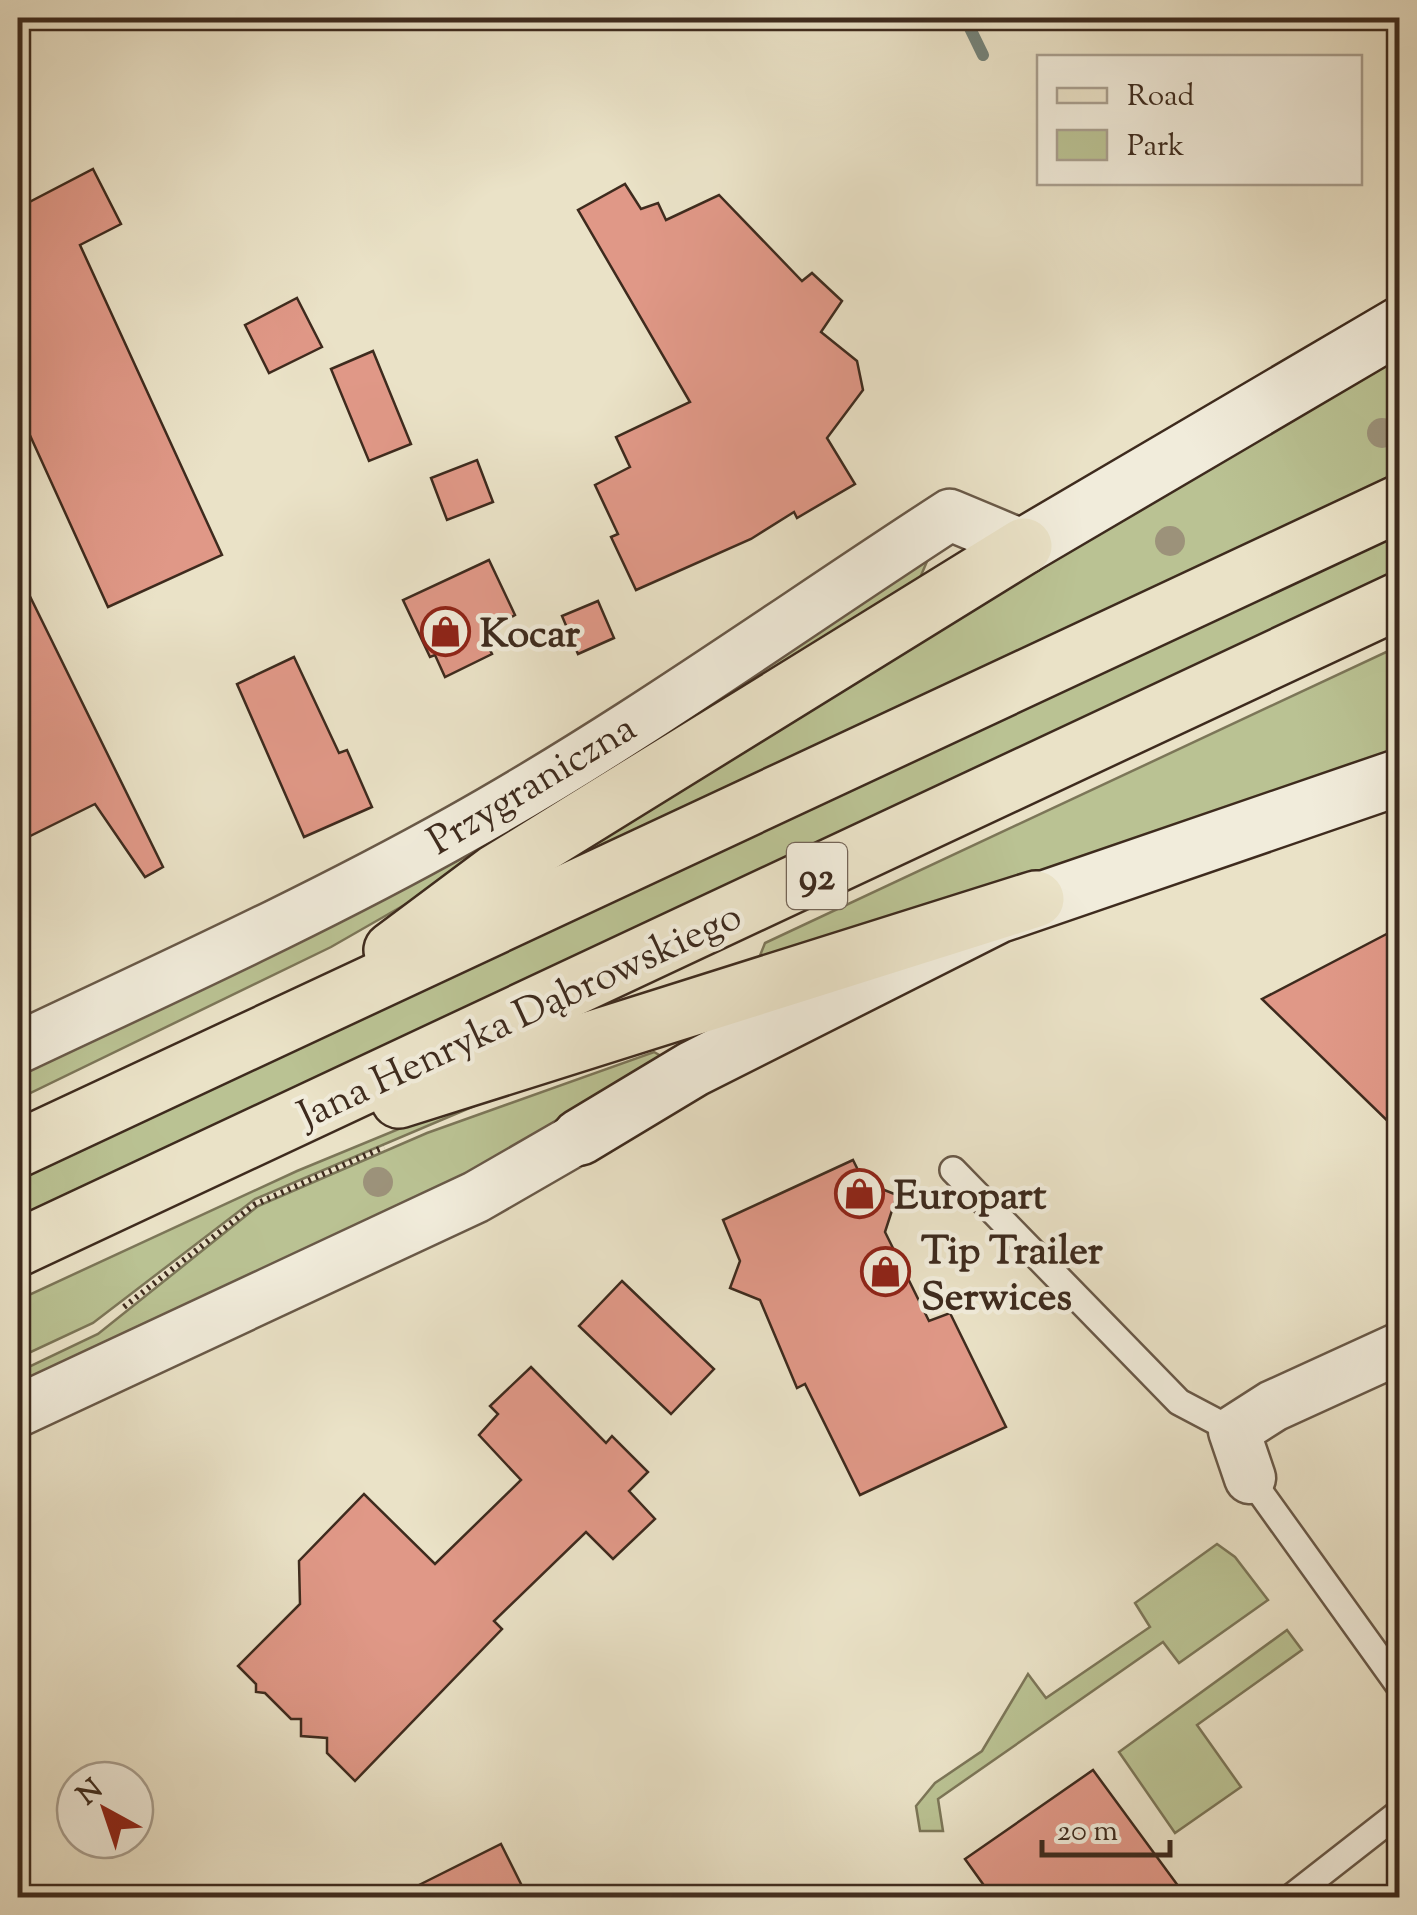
<svg xmlns="http://www.w3.org/2000/svg" width="1417" height="1915" font-family="'Sorts Mill Goudy',serif">
<style>
.green{fill:#bac293;stroke:#7c7658;stroke-width:2.5}
.lines{fill:none;stroke-linecap:round;stroke-linejoin:round}
.stream{stroke:#74837a;stroke-width:12}
.building{fill:#e09887;stroke:#3e2b1e;stroke-width:2.5}
.lane-casing{stroke:#695948;stroke-width:30}
.street-casing{stroke:#695948;stroke-width:55}
.secondary-casing{stroke:#3e2b1e;stroke-width:60}
.primary-casing{stroke:#3e2b1e;stroke-width:60}
.path{stroke:#3e2b1e;stroke-width:6;stroke-dasharray:2.5 5;stroke-linecap:butt}
.lane{stroke:#f1ecdb;stroke-width:25}
.street{stroke:#f1ecdb;stroke-width:50}
.secondary{stroke:#f1ecdb;stroke-width:55}
.primary{stroke:#eae2c7;stroke-width:55}
.tree{fill:#9c927a}
.labels{text-anchor:middle;stroke-width:9;stroke-linejoin:round;paint-order:stroke}
.shield{fill:#f1ecdb;stroke:#746557;stroke-width:2.5}
.shield-label{font-size:38px;font-weight:bold;fill:#3e2b1e}
.poi-label{font-size:40px;font-weight:bold;fill:#3e2b1e;stroke:#f1ecdb;text-anchor:start}
.street-label{font-size:40px;fill:#3e2b1e;stroke:#f1ecdb}
</style>
<rect width="100%" height="100%" fill="#eae2c7"/>
<filter id="stains"><feTurbulence type="fractalNoise" baseFrequency=".002" numOctaves="4"/><feColorMatrix values="0 0 0 0 .2 0 0 0 0 .09 0 0 0 0 .02 0 0 0 .5 -.17"/></filter>
<radialGradient id="worn" r=".72"><stop offset=".6" stop-color="#630" stop-opacity="0"/><stop offset="1" stop-color="#630" stop-opacity=".3"/></radialGradient>
<g class="green">
<path d="M1399,350v122l-287,141 -613,280z"/>
<path d="M1399,530v44l-1381,647v-42z"/>
<path d="M928,559l-14,33 -419,261 -164,94 -313,152v-29z"/>
<path d="M1399,646v109l-126,52 -514,151 6,-15z"/>
<path d="M654,1052l23,13 -66,37 -593,294v-24l80,-38 160,-128 169,-73z"/>
<path d="M493,1090l12,3 -250,106 -162,124 -75,35v-58l279,-129z"/>
<path d="M1217,1544l18,13 33,43 -89,63 -16,-21 -225,157 5,32h-23l-4,-25 19,-23 47,-32 46,-77 18,24 104,-71 -15,-24z"/>
<path d="M1287,1630l15,20 -105,75 44,62 -66,46 -56,-81z"/>
</g>
<g class="lines">
<path class="stream" d="M965,18l18,37"/>
</g>
<g class="building">
<path d="M93,169l28,55 -41,21 142,310 -114,52 -90,-198v-201z"/>
<path d="M625,184l16,25 17,-6 8,17 53,-25 83,86 10,-8 30,28 -21,31 36,29 6,29 -36,48 28,46 -58,34 -3,-6 -43,27 -115,51 -25,-53 7,-3 -23,-49 35,-18 -14,-30 74,-35 -112,-192z"/>
<path d="M297,298l25,49 -53,26 -24,-48z"/>
<path d="M373,351l38,93 -42,17 -38,-92z"/>
<path d="M477,460l16,42 -46,18 -16,-42z"/>
<path d="M489,560l26,55 -33,19 10,20 -47,23 -10,-22 -5,2 -27,-57z"/>
<path d="M18,572l145,295 -18,10 -50,-73 -77,38z"/>
<path d="M598,601l16,37 -36,16 -16,-38z"/>
<path d="M294,657l45,96 8,-3 25,57 -68,30 -67,-153z"/>
<path d="M1400,927v206l-138,-134z"/>
<path d="M853,1160l11,22 33,13 -12,37 44,89 21,-8 56,114 -146,68 -55,-111 -8,4 -37,-88 -30,-12 10,-27 -17,-41z"/>
<path d="M622,1281l92,88 -43,45 -92,-88z"/>
<path d="M531,1367l75,76 6,-7 36,36 -19,19 26,28 -42,40 -27,-27 -92,89 8,8 -147,152 -28,-28v-15l-26,-2v-17h-10l-26,-26 -9,-1v-8l-18,-18 62,-62 -1,-43 65,-67 71,70 86,-84 -42,-45 19,-21 -8,-8z"/>
<path d="M1093,1770l94,128h-194l-28,-39z"/>
<path d="M501,1844l27,54h-135z"/>
</g>
<g class="lines">
<defs>
<g id="lane">
<path d="M953,1170l226,232 55,29"/>
<path d="M1250,1478l150,209"/>
<path d="M1290,1898l110,-86"/>
</g>
<g id="street">
<path d="M18,1048c148,-70 298,-138 441,-218 170,-95 329,-210 491,-315l74,31"/>
<path d="M18,1411l458,-214 104,-60"/>
<path d="M1250,1478l-16,-47 39,-25 127,-58"/>
</g>
<g id="secondary">
<path d="M1024,546l376,-221"/>
<path d="M580,1137l113,-68 305,-154 402,-138"/>
</g>
<g id="primary">
<path d="M392,950l103,-77 529,-327"/>
<path d="M399,1100l637,-201"/>
<path d="M18,1149l1382,-646"/>
<path d="M18,1248l1382,-648"/>
</g>
</defs>
<use href="#lane" class="lane-casing"/>
<use href="#street" class="street-casing"/>
<use href="#secondary" class="secondary-casing"/>
<use href="#primary" class="primary-casing"/>
<path class="path" d="M124,1307l130,-102 130,-58"/>
<use href="#lane" class="lane"/>
<use href="#street" class="street"/>
<use href="#secondary" class="secondary"/>
<use href="#primary" class="primary"/>
</g>
<g class="tree">
<circle cx="1382" cy="433" r="15"/>
<circle cx="1170" cy="541" r="15"/>
<circle cx="378" cy="1182" r="15"/>
</g>
<defs>
<symbol id="shop-ring" viewBox="-11 -11 22 22"><circle r="9.5" fill="#f1ecdb" stroke="#8f2418" stroke-width="1.5"/><path d="M-5-2.5h2.3a2.7 3.5 0 0 1 5.4 0H5L5.5 6h-11ZM-1.5-2.5h3a1.5 2.3 0 0 0-3 0Z" fill="#8f2418"/></symbol>
</defs>
<g fill-rule="evenodd">
<use href="#shop-ring" x="418" y="604" width="55" height="55"/>
<use href="#shop-ring" x="832" y="1166" width="55" height="55"/>
<use href="#shop-ring" x="858" y="1244" width="55" height="55"/>
</g>
<g class="labels">
<rect class="shield" x="787" y="843" width="60" height="66" rx="8"/>
<g class="shield-label">
<text x="817" y="889">92</text>
</g>
<g class="poi-label">
<text x="480" y="646">Kocar</text>
<text x="894" y="1208">Europart</text>
<text x="921" y="1263">Tip Trailer<tspan x="921" dy="46">Serwices</tspan></text>
</g>
<g class="street-label">
<text transform="translate(531 783) rotate(-31)" y="14">Przygraniczna</text>
<text transform="translate(519 1014) rotate(-25)" y="14">Jana Henryka Dąbrowskiego</text>
</g>
</g>
<rect width="1417" height="1915" fill="none" stroke="#eae2c7" stroke-width="60"/>
<rect x="20" y="20" width="1377" height="1875" fill="none" stroke="#3e2b1e" stroke-width="5"/>
<rect x="30" y="30" width="1357" height="1855" fill="none" stroke="#3e2b1e" stroke-width="2.5"/>
<rect x="1037" y="55" width="325" height="130" fill="#f1ecdb" stroke="#a99f8f" stroke-width="2.5"/>
<rect x="1057" y="88" width="50" height="15" fill="#eae2c7" stroke="#a99f8f" stroke-width="2.5"/>
<text x="1127" y="105" font-size="30" fill="#3e2b1e">Road</text>
<rect x="1057" y="130" width="50" height="30" fill="#bac293" stroke="#a99f8f" stroke-width="2.5"/>
<text x="1127" y="155" font-size="30" fill="#3e2b1e">Park</text>
<g transform="translate(105 1810) rotate(320)"><circle r="48" fill="#f1ecdb" stroke="#a99f8f" stroke-width="2.5"/>
<path d="M0-8L18 38L0 25L-18 38Z" fill="#8f2418"/>
<text y="-15" font-size="28" font-weight="bold" text-anchor="middle" fill="#3e2b1e">N</text>
</g>
<path d="M1042 1840v15h128v-15" fill="none" stroke="#3e2b1e" stroke-width="5"/>
<text x="1057" y="1840" font-size="30" fill="#3e2b1e" stroke="#f1ecdb" stroke-width="8" paint-order="stroke">20 m</text>
<rect width="100%" height="100%" filter="url(#stains)"/>
<rect width="100%" height="100%" fill="url(#worn)"/>
</svg>
